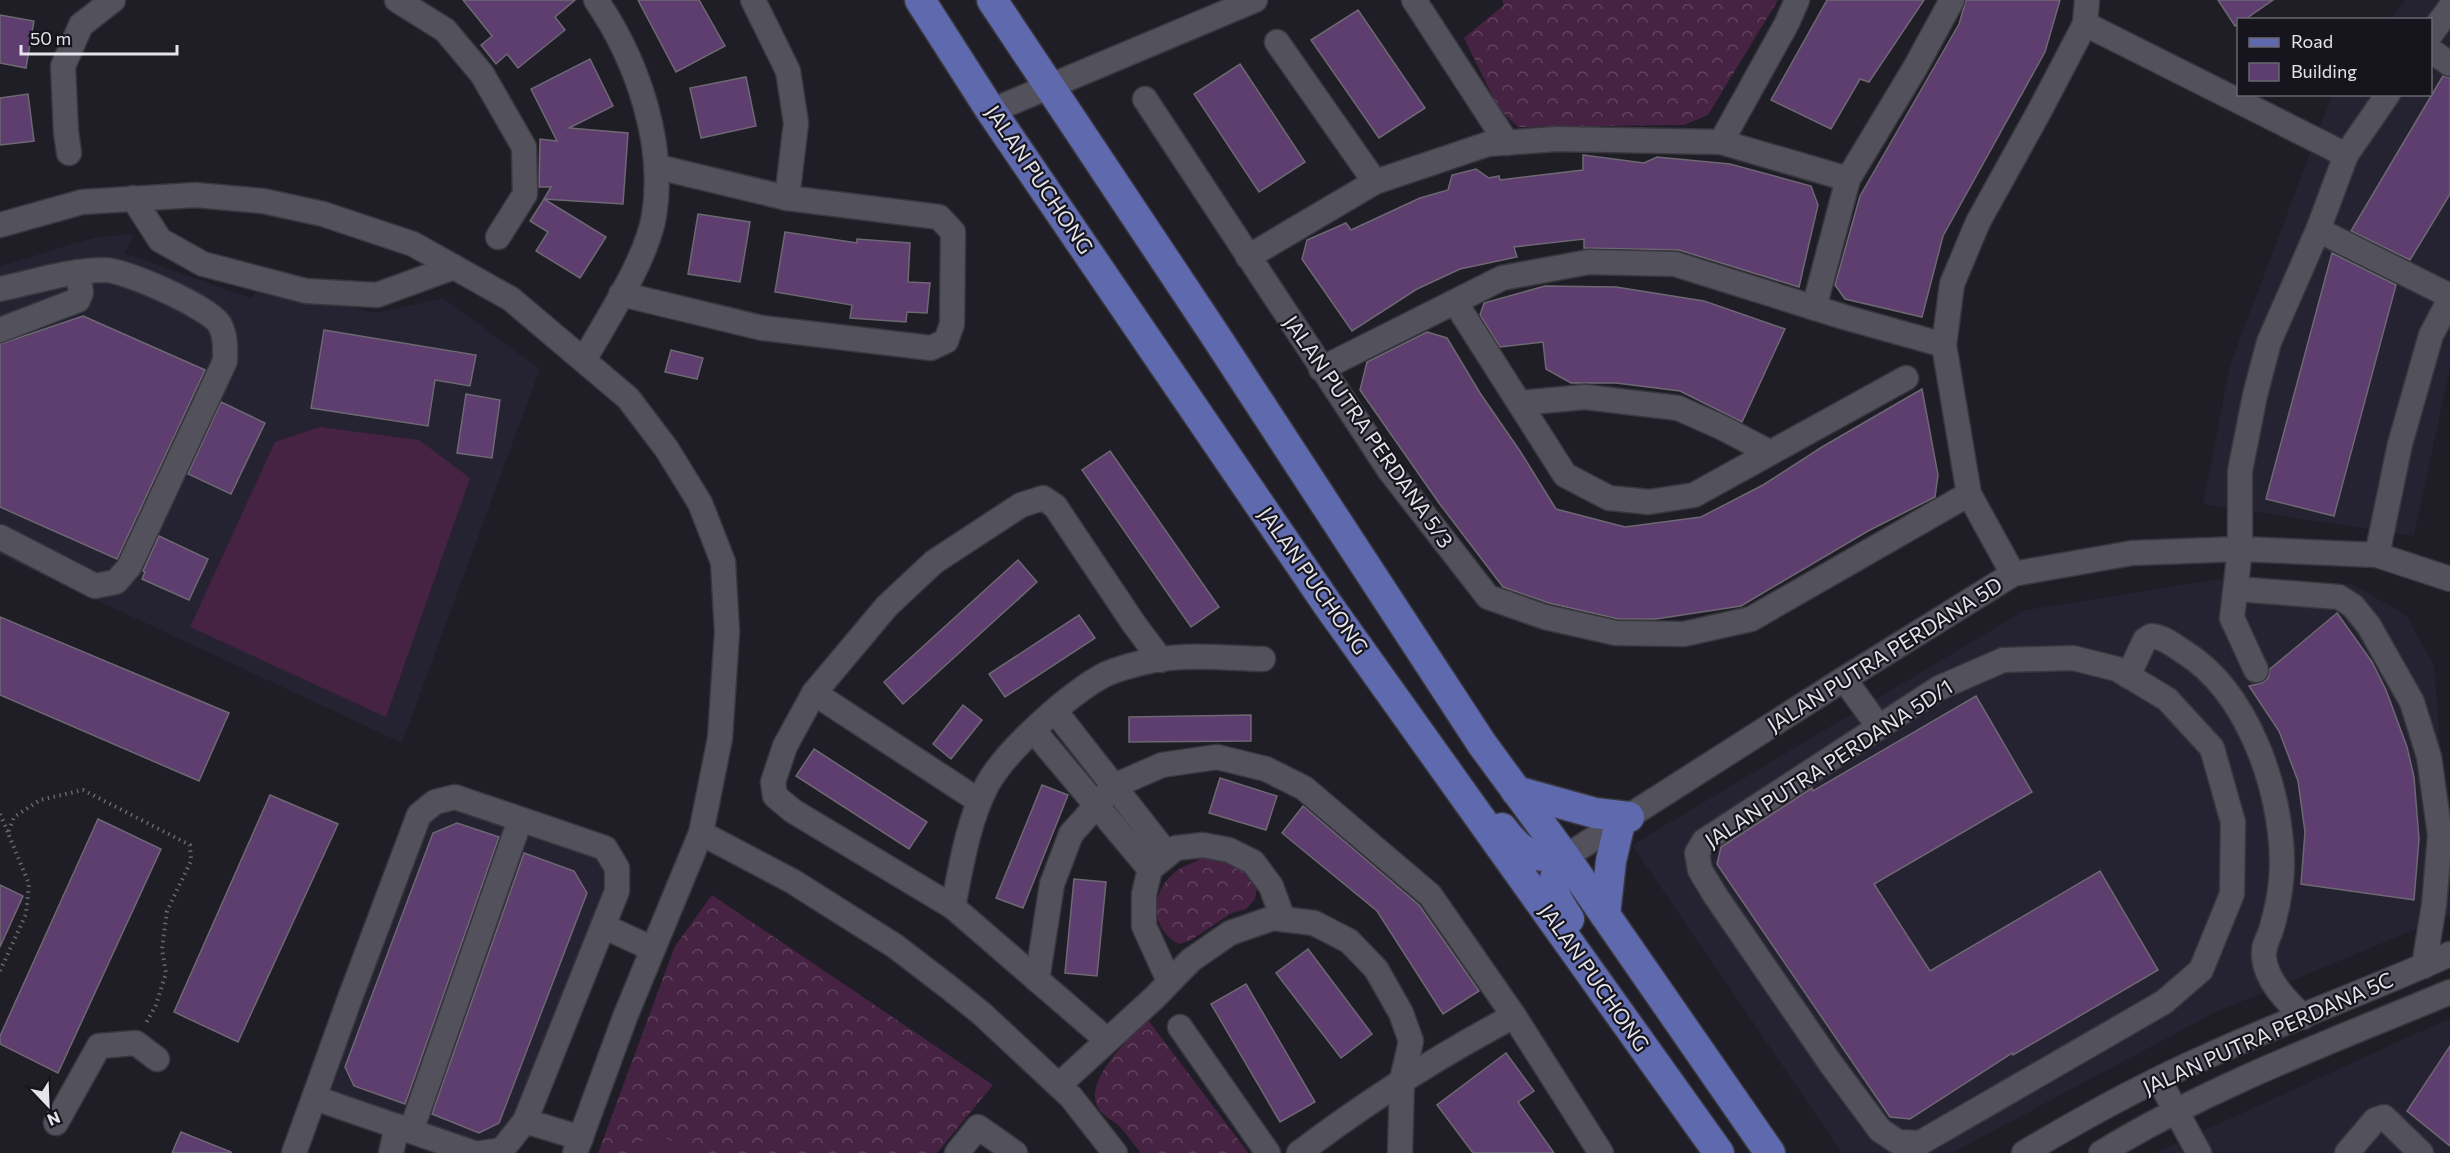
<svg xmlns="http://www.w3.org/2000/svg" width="2450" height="1153" font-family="Commissioner,sans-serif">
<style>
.built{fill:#252231}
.forest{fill:url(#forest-crowns)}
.pitch{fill:#472343}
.building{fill:#5d3e6f;stroke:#6e6872;stroke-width:1.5}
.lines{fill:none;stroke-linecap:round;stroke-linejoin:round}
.minor-casing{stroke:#39383f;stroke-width:27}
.major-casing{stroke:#39383f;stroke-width:33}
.path{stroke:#696870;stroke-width:4;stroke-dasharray:1.5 4.5;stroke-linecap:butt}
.minor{stroke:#53515c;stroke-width:24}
.major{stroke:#5f69ae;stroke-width:30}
.labels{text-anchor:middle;stroke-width:4.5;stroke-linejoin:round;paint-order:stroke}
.street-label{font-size:21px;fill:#e5e4eb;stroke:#16141d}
</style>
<defs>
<pattern id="forest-crowns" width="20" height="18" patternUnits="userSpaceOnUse" patternTransform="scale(1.5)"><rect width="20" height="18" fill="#472343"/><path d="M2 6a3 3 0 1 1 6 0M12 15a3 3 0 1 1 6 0" fill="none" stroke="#61435e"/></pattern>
</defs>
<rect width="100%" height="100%" fill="#1f1d26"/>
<g class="built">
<path d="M2405,0h45v368l-36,168 -211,-32 27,-139 102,-270 98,-1v-74l-40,-1z"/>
<path d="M135,234l-11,19 127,45 10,-12 115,27 67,-15 97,71 -138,374 -402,-188v-289l96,-29z"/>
<path d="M2220,579l132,5 54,31 28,50 16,204v46l-236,98 -262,140h-110l-210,-308 393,-235z"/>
<path d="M456,804l142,49 9,15 3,23 -93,227 -18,24 -22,5 -152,-54 100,-273z"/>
<path d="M2450,1018v135h-294l1,-1z"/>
</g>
<g class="forest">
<path d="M1502,0h276l-70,115 -24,10 -166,2 -19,-18 -35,-71 40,-33z"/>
<path d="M1202,858c26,3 40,7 55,29l-2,12 -9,10 -16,5 -39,26 -12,4c-28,-14 -30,-50 -6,-70 7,-7 20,-11 29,-16z"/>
<path d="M712,895l281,190 -56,68h-339l77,-207z"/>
<path d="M1148,1020l99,131v2h-106c-8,-9 -15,-21 -24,-29 -5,-4 -11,-7 -15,-11 -26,-28 29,-76 46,-93z"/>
</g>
<g class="pitch">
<path d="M320,427l99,13 51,38 -84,239 -196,-90 85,-185z"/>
<path d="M648,1129l47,24h-59z"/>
</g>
<g class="building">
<path d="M463,0h112l-20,17 10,13 -47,38 -11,-14 -11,10 -15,-19 11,-9z"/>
<path d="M638,0h61l26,46 -49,26z"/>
<path d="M1827,0h97l-55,82 -9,-3 -29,50 -60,-29z"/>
<path d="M1966,0h94l-15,52 -102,184 -21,81 -77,-18 -10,-14 25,-89 99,-172z"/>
<path d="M2218,0h55l-29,20h-6v4l-3,2z"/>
<path d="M1358,10l67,98 -46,30 -68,-98z"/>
<path d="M0,15l34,6 -8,47 -26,-5z"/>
<path d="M590,59l23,47 -44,22 59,5 -5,71 -79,-5 7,-12h-12l1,-48 17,2 -26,-52z"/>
<path d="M1240,64l65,98 -46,30 -65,-98z"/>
<path d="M2443,76l7,2v116l-40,66 -59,-29z"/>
<path d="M746,77l10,49 -55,12 -11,-50z"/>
<path d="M28,94l6,47 -34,4v-47z"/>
<path d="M1583,155l61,8 13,-6 73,7 81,22 7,19 -19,82 -120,-37 -95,-2v-9l-70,8 3,10 -57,12 -43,20 -65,42 -50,-72 5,-19 39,-17 5,7 69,-32 28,-8 4,-15 24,-6 13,9 10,-2 1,4 83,-10z"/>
<path d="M544,199l62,38 -26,41 -44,-27 12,-19 -18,-11z"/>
<path d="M698,214l52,8 -10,60 -52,-8z"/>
<path d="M785,232l72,11v-4l53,4 -2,39 22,1 -3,30 -20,-1 -1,10 -56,-4 2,-13 -77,-13z"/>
<path d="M2332,253l64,32 -62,231 -68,-17z"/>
<path d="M1545,286l71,1 88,14 81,28 -43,93 -62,-31 -64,-8h-45l-25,-14 -3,-27 -43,5 -20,-32 4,-12z"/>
<path d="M83,316l122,54 -88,189 -117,-52v-163z"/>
<path d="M324,330l152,25 -6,31 -35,-6 -7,46 -117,-18z"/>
<path d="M1427,332l20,6 33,55 40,58 36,58 69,18 76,-10 62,-32 59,-38 100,-58 16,86 -3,22 -67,34 -127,75 -85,13h-38l-69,-16 -46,-16 -64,-84 -79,-113 7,-28z"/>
<path d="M671,350l32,8 -6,21 -32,-7z"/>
<path d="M466,394l34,6 -8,58 -35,-5z"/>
<path d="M221,402l44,21 -34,71 -43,-20z"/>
<path d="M1110,451l109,156 -28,20 -109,-157z"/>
<path d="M159,536l49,23 -19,41 -47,-21 3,-7 -2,-1z"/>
<path d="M1018,560l19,22 -134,122 -19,-22z"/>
<path d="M2337,613l35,49 14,28 21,57 7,30 5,62 -5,61 -113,-16 4,-52 -7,-51 -19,-50 -30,-45 13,-3 6,-5 2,-9z"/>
<path d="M1079,615l16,23 -90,59 -16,-23z"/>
<path d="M0,617l229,96 -30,68 -199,-86z"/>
<path d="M1976,696l56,96 -158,92 56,87 170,-100 58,99 -145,85 -1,-2 -102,66 -20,-2 -173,-253 4,-17 91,-59 1,3z"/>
<path d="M963,705l19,15 -31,39 -18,-15z"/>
<path d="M1251,715v26l-122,1v-25z"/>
<path d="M814,749l113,73 -18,27 -113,-73z"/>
<path d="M1220,778l57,18 -11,34 -57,-17z"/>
<path d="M1042,785l26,10 -45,113 -27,-10z"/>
<path d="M270,795l68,29 -100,218 -64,-30z"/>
<path d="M1303,806l116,99 60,86 -36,23 -66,-103 -95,-78z"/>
<path d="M98,819l63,30 -103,224 -58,-29v-8z"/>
<path d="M457,823l42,14 -94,267 -51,-18 -9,-19 88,-234z"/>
<path d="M524,853l50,18 13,22 -88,230 -20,10 -47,-19z"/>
<path d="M1074,879l32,3 -9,94 -32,-3z"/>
<path d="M0,885l23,11 -23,51z"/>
<path d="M1308,949l64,85 -31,24 -65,-85z"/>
<path d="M1246,984l69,118 -35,20 -69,-118z"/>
<path d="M2450,1046v100l-43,-35z"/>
<path d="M1506,1053l28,38 -16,11 36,51h-81l-36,-48z"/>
<path d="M181,1132l50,20v1h-59z"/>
</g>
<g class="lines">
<defs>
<g id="minor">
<path d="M397,0l48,30 37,44 42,73 1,47 -27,43"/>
<path d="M753,0l35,71 8,52 -9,75"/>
<path d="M1414,0l93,143"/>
<path d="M2085,24l261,131"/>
<path d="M2430,35l20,-27"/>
<path d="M1277,42l98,140"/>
<path d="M2430,50l20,14"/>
<path d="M1145,99l245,372 98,126 57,20 71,16 68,1 67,-15 218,-125"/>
<path d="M991,111l264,-111"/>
<path d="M1721,142l66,-119 10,-23"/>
<path d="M69,153l-3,-21 -3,-66 18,-41 32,-25"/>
<path d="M133,198l27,42 43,24 103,27 71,4 77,-28"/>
<path d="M0,225l82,-23 113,-7 68,6 60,13 90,30 98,55 117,99 38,50 34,55 23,59 4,70 -7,106 -19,95 -76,184 -50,136"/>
<path d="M2318,230l132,66"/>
<path d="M1248,257l127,-75 113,-38 68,-5 165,3 127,37"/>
<path d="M0,289c34,-7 70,-19 105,-19 20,0 106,38 115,55 6,12 5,23 5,36l-96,206 -13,15 -21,4 -95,-49"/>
<path d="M621,294l141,34 169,20 15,-7 6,-17 1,-92 -14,-15 -152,-19 -129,-31"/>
<path d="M1455,302l110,173 44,23 40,4 45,-7 212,-117"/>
<path d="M1814,308l34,-129 67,-111 37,-68"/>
<path d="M0,330l78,-30 3,-7 -3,-21"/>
<path d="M584,360c23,-41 62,-99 70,-144 12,-73 -17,-156 -58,-216"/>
<path d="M1321,369l181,-91 87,-16 86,2 169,53 100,28"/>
<path d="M1520,403l65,-6 93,11 45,20 46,24"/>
<path d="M2377,555l23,-111 31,-109 19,-36"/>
<path d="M2013,574l-44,-80 -25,-149 8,-61 26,-62 62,-112 45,-86 2,-24"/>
<path d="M2236,589l103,8 14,9 16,20 43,76 17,55 11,78 -6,70 -10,61"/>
<path d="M2073,658l44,11 50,30 45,49 21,74 -1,72 -31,76 -37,32 -244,141 -22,-1 -18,-12 -49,-66 -116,-169 -15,-25 -3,-17 7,-12 235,-153 64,-28z"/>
<path d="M2256,670l-24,-52 8,-69v-78l15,-76 14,-53 49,-112 28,-75 42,-61"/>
<path d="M2128,676l17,-36 6,-4c13,1 22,9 33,16 64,40 98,138 98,212 0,22 -4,42 -10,63 -3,12 -9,16 -8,30 2,24 23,44 39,60"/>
<path d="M1844,679l35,48"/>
<path d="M814,693l165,108"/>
<path d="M1055,711l112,143"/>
<path d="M1034,731l116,138"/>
<path d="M701,833l91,48 103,65 56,43 30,24 90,84 44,56"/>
<path d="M1565,857l279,-178 169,-105 119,-21 108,-4 137,6 73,24"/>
<path d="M953,907c8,-40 15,-86 34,-122 19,-35 84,-93 119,-111 14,-6 34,-11 48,-14 36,-6 73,-2 109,-1"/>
<path d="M603,926l50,23"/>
<path d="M1037,980l15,-96 19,-50 43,-48 48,-21 55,-8 49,12 38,19 126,107 84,121 87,137"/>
<path d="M1169,981l-25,-55v-32l6,-25 26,-21 27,-3 26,5 24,12 18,24 12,33"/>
<path d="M1180,1027l88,126"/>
<path d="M1107,1040l-154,-133 -160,-96 -18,-15 -2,-14 12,-36 29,-53 73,-87 47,-44 87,-57 22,-7 12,8 79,118 27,36"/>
<path d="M2159,1080l40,73"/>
<path d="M1059,1085l95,-87 37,-38 39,-27 43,-15 41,5 35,18 27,28 25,44 10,28 -9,39 -2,73"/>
<path d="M315,1098l159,55"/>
<path d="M525,1121l56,17"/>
<path d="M56,1123l43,-77 37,-3 21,16"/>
<path d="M411,1131l109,-311"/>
<path d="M294,1153l56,-155 69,-183 16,-13 20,-5 150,51 12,20v23l-92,230 -23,29 -21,3"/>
<path d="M391,1153l6,-27"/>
<path d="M957,1153l21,-26 37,26"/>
<path d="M1299,1153c69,-52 139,-97 215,-137"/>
<path d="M2024,1153c60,-36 122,-70 186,-98 79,-36 161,-65 240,-101"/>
<path d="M2101,1153c109,-67 232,-112 349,-161"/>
<path d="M2347,1153l28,-33 9,-3 37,36"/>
</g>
<g id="major">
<path d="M920,0l71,111 337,494 391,548"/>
<path d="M992,0l221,332 269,412 83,113 205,296"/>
<path d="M1516,791l79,22 34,4"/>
<path d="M1502,828c22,29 28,28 63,29 -17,32 -15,32 4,62"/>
<path d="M1605,915l6,-54 9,-38"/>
</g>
</defs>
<use href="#minor" class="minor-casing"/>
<use href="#major" class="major-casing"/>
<g class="path">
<path d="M0,814l8,18"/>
<path d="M0,971l26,-57 3,-30 -21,-51 6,-16 26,-17 43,-10 107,55 1,16 -24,50 -5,38 4,24 -10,32 -11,20"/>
</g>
<use href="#minor" class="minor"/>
<use href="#major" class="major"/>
</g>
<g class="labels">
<g class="street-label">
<text transform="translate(1039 180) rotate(56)" y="7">JALAN PUCHONG</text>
<text transform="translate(1368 432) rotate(55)" y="7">JALAN PUTRA PERDANA 5/3</text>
<text transform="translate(1313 581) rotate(55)" y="7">JALAN PUCHONG</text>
<text transform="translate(1885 655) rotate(-32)" y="7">JALAN PUTRA PERDANA 5D</text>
<text transform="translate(1829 764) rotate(-33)" y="7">JALAN PUTRA PERDANA 5D/1</text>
<text transform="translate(1594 978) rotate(55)" y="7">JALAN PUCHONG</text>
<text transform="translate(2268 1034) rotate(-24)" y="7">JALAN PUTRA PERDANA 5C</text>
</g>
</g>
<rect x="2237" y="18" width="195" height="78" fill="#16141d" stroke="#69676f" stroke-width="1.5"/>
<rect x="2249" y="38" width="30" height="9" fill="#5f69ae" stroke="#69676f" stroke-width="1.5"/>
<text x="2291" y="48" font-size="18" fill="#e5e4eb">Road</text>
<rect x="2249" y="63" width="30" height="18" fill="#5d3e6f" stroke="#69676f" stroke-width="1.5"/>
<text x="2291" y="78" font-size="18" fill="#e5e4eb">Building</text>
<g transform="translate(48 1105) rotate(157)" stroke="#16141d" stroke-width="4.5" paint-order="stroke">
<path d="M0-4.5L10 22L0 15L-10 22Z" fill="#e5e4eb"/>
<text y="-9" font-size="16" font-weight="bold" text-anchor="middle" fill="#e5e4eb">N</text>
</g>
<path d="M21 45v9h156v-9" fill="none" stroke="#e5e4eb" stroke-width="3"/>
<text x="30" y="45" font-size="18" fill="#e5e4eb" stroke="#16141d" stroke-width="4.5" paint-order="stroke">50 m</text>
</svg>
